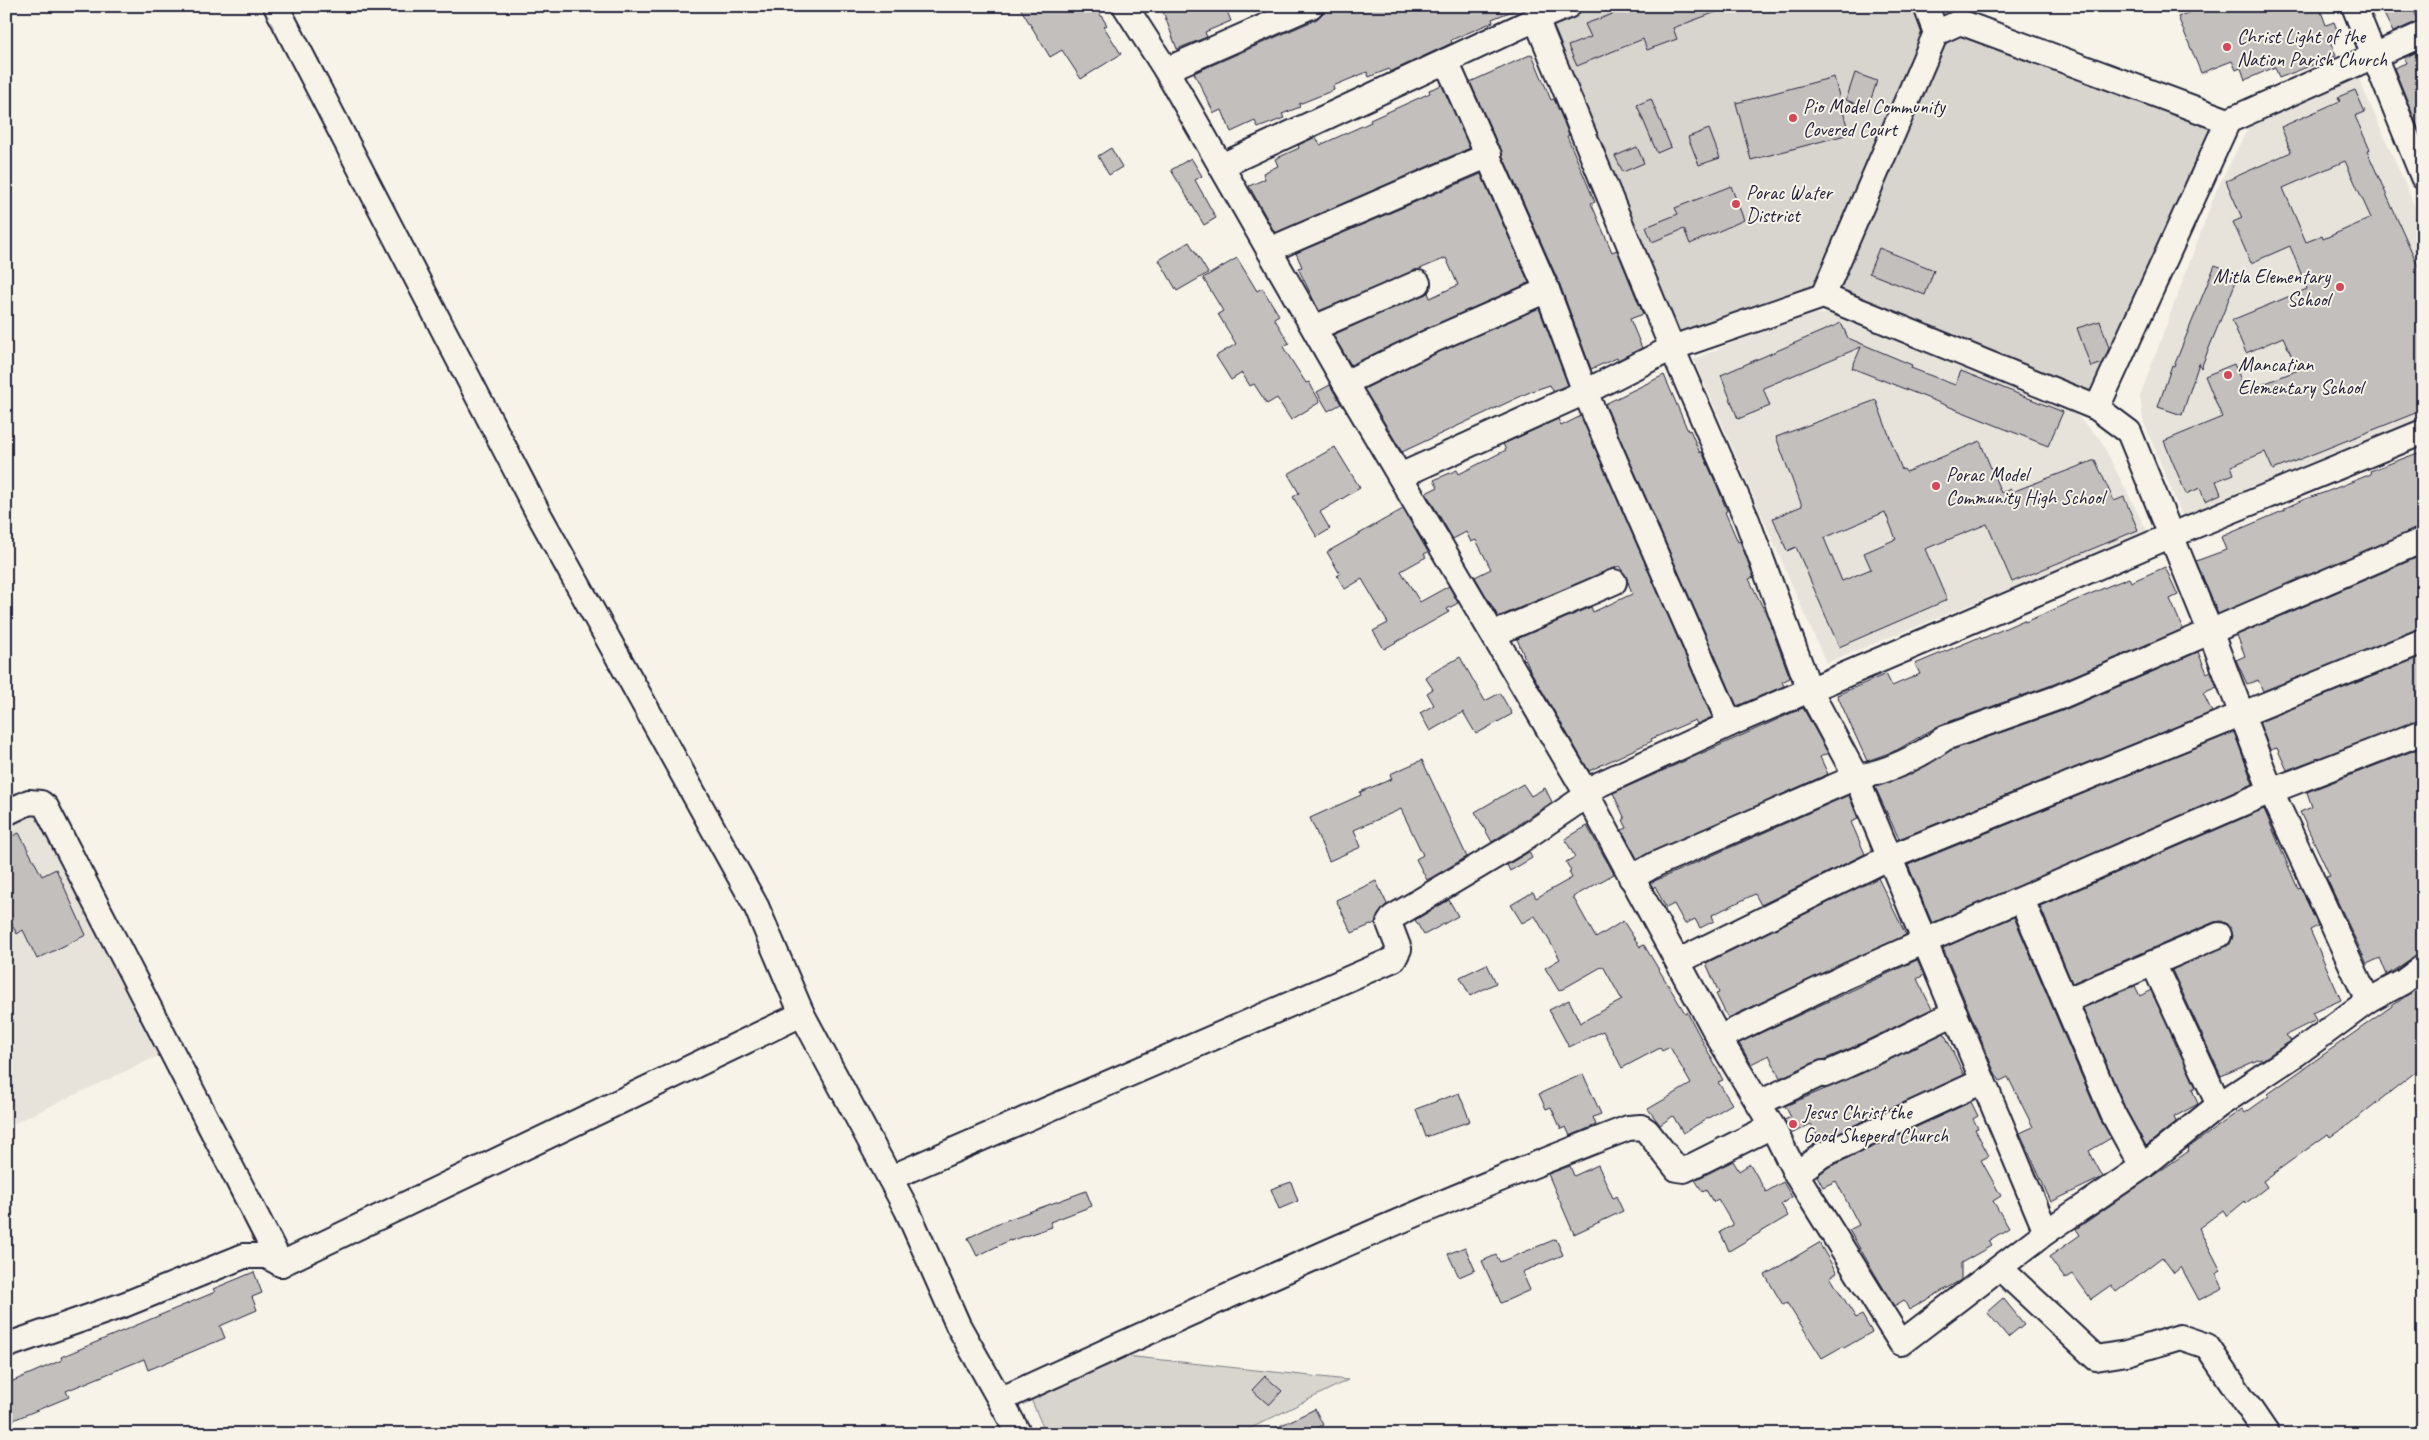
<svg xmlns="http://www.w3.org/2000/svg" width="2429" height="1440" font-family="Caveat,sans-serif">
<style>
.built{fill:#e7e3db}
.green{fill:#d8d5cf;stroke:#7d7c85}
.building{fill:#c2bfbd;stroke:#22223b;fill-rule:evenodd}
.lines{fill:none;stroke-linecap:round;stroke-linejoin:round}
.street-casing{stroke:#22223b;stroke-width:28}
.street{stroke:#f7f3e8;stroke-width:24}
.poi-dot{fill:#d1495b;stroke:#f7f3e8;stroke-width:2}
.labels{text-anchor:middle;stroke-width:4;stroke-linejoin:round;paint-order:stroke}
.poi-label{font-size:20px;fill:#22223b;stroke:#f7f3e8;text-anchor:start}
</style>
<rect width="100%" height="100%" fill="#f7f3e8"/>
<filter id="ink" filterUnits="userSpaceOnUse"><feTurbulence type="fractalNoise" baseFrequency=".02" numOctaves="2"/><feDisplacementMap in="SourceGraphic" scale="10" xChannelSelector="R" yChannelSelector="G"/><feConvolveMatrix kernelMatrix="1 2 1 2 8 2 1 2 1" color-interpolation-filters="sRGB"/></filter>
<g filter="url(#ink)">
<g class="built">
<path d="M2358,77l65,148v192l-240,101 -40,-98 -3,-24 76,-205 32,-63z"/>
<path d="M1802,314h31l242,100 25,25 48,94 -322,130 -132,-304z"/>
<path d="M36,807l122,249 -152,71v-305z"/>
</g>
<g class="green">
<path d="M1568,6h358l10,27 24,-11 268,99 -131,287 -274,-112 -151,52 -136,-329z"/>
<path d="M1126,1356l222,24 -109,54h-193l-16,-37z"/>
</g>
<g class="building">
<path d="M1019,6h76l12,19 -3,2 17,27 -40,25 -19,-29 -12,7z"/>
<path d="M1161,6h64l6,15 -26,11 2,5 -30,12z"/>
<path d="M1325,6h197v1l-30,12 1,3 -42,18 1,3 -62,29 -1,-3 -20,8 -2,-5 -34,14 1,4 -35,14 1,3 -18,7 2,4 -26,10 -3,-7 -24,11 -9,-22 -8,3 -20,-40 123,-54 5,-5z"/>
<path d="M1635,6h92v2l-54,20 4,11 -30,11 -4,-11 -66,27 -9,-20 23,-9 -6,-13z"/>
<path d="M2204,6h115l7,19 8,-3 6,15 -10,4 6,15 -57,22 -4,-11 -30,13 -4,-12 -5,2 -4,-9 -31,12 -23,-56z"/>
<path d="M2380,6h31l7,15 -25,11z"/>
<path d="M2419,51l4,8v81l-29,-72 12,-5 -2,-5z"/>
<path d="M1532,54l19,46 3,-1 8,18 7,18 -2,1 28,66 -4,1 21,49 5,-2 26,64 -13,5 12,29 -24,12 -1,-2 -26,11 -31,-84 -90,-203z"/>
<path d="M1855,73l22,8 -9,27 -22,-8z"/>
<path d="M1834,77l15,57 -98,26 -15,-57z"/>
<path d="M1442,85l28,63 -195,85 -26,-47 16,-7 -2,-6 15,-7 -3,-7 24,-11 -1,-3 18,-8 4,8 51,-23 -1,-2 60,-27 -1,-3z"/>
<path d="M2355,90l10,22 -10,4 15,34 -3,1 56,126v133l-150,60 -8,-18 -34,14 3,8 -18,7 5,13 -16,7 -5,-13 -14,6 -22,-53 58,-24 -17,-41 29,-12 12,27 52,-21 -15,-33 -37,16 -14,-33 75,-31 -17,-43 -39,17 -18,-41 9,-4 -16,-37 65,-29 -10,-25 59,-26 -2,-4zM2345,161l26,57 -48,21 -1,-3 -16,6 -23,-54z"/>
<path d="M1651,99l20,48 -14,6 -20,-48z"/>
<path d="M1709,129l11,29 -21,7 -11,-28z"/>
<path d="M1637,147l7,16 -21,9 -8,-16z"/>
<path d="M1111,148l11,19 -13,8 -11,-19z"/>
<path d="M1191,158l11,18 -7,4 21,38 -12,7 -33,-55z"/>
<path d="M1481,174l48,109 -104,46 -74,36 -18,-30 95,-43 2,6 28,-13 -12,-27 -127,53 -21,-43 4,-1 -6,-14z"/>
<path d="M1731,186l13,34 -54,24 -6,-15 -32,13 -6,-15 32,-13 -3,-6z"/>
<path d="M1189,242l19,31 -31,18 -18,-31z"/>
<path d="M1879,248l55,22 -9,25 -56,-22z"/>
<path d="M1237,258l20,33 5,-3 17,27 -5,3 15,25 -6,4 23,36 3,-1 11,20 -29,18 -14,-22 -10,6 -13,-20 -4,2 -8,-13 -11,7 -15,-24 20,-12 -18,-30 5,-3 -20,-33z"/>
<path d="M2215,265l24,9 -38,94 -2,-5 -17,52 -24,-8 14,-42 2,1z"/>
<path d="M1539,308l29,77 -15,6 -3,-6 -18,6 -130,61 -38,-63 73,-36z"/>
<path d="M2100,321l9,27 -6,15 -12,4 -14,-39z"/>
<path d="M1841,323l7,15 64,27 -1,3 44,17 6,-14 102,41 -15,34 -196,-78 9,-21 -98,41 7,18 -32,13 -17,-44z"/>
<path d="M1664,375l24,56 2,-1 10,23 2,-1 16,36 9,23 -2,1 13,30 2,-1 14,36 -5,2 19,39 22,60 -8,4 2,4 -47,20 -132,-302z"/>
<path d="M1330,385l11,19 -13,7 -11,-19z"/>
<path d="M1876,400l26,70 2,-1 2,3 74,-31 21,52 10,-4 1,3 83,-32 19,41 10,-4 14,33 -126,52 -25,-58 -62,25 22,51 -108,47 -43,-100 -9,4 -14,-33 29,-12 -26,-69zM1885,512l11,27 -32,14 7,16 -29,12 -18,-43z"/>
<path d="M1581,416l131,301 -15,7 -2,-4 -44,19 1,2 -63,30 -59,-101 -13,-31 74,-32 2,5 39,-18 -6,-18 -7,-10 -121,51 -23,-40 16,-8 -15,-29 -5,2 -5,-10 -13,7 -27,-46 12,-6 -4,-7 23,-10 2,4 47,-24 -3,-6 55,-25 3,7z"/>
<path d="M1335,447l25,41 -40,24 10,17 -13,8 -24,-40 6,-4 -11,-19z"/>
<path d="M2423,451v76l-205,87 -22,-53 30,-11 -5,-13 64,-27v-2l20,-9 21,-7 45,-18 -1,-3z"/>
<path d="M1403,509l25,43 -4,2 2,3 -25,14 19,31 29,-16 9,17 -11,6 2,3 -65,37 -11,-18 15,-8 -26,-44 -17,10 -8,-13 3,-2 -13,-22z"/>
<path d="M2423,555v73l-160,63 -5,-11 -11,4 -11,-24 9,-4 -8,-21z"/>
<path d="M2165,567l13,28 -8,4 13,30 -131,56 -112,40 -43,25 -30,11 -30,-66 49,-21 6,12 28,-12 -5,-10 65,-27 1,2 43,-19 1,2 86,-37 18,-7 2,4z"/>
<path d="M2198,652l9,21 4,-2 6,16 -14,6 9,19 -313,127 -24,-52 34,-12 42,-25 111,-39z"/>
<path d="M2423,656v63l-136,51 -10,-22 -7,2 -11,-28z"/>
<path d="M1460,657l25,44 15,-8 12,21 -36,20 -13,-22 -33,19 -10,-18 14,-8 -7,-12 6,-4 -8,-12z"/>
<path d="M1803,708l25,45 -8,4 8,17 -191,85 -15,-29 5,-2 -4,-8 2,-1 -12,-26z"/>
<path d="M2234,732l19,52 -321,139 -24,-58z"/>
<path d="M2423,747v180l-6,2 6,12v12l-8,3 -28,19 -7,-17 -13,6 -41,-87 4,-1 -30,-64 12,-5 -5,-15z"/>
<path d="M1422,760l45,97 -40,23 -11,-21 7,-4 -22,-46 -47,21 7,17 -32,14 -19,-43 51,-23 -1,-3 32,-13 -2,-5z"/>
<path d="M1523,784l8,12 14,-8 7,14 -60,40 -17,-30z"/>
<path d="M1849,795l9,24 -7,3 14,32 -104,51 -6,-11 -43,21 2,6 -14,7 -5,-9 -10,5 -11,-20 -8,4 -11,-22 -2,2 -3,-5z"/>
<path d="M2264,809l34,80 3,-1 17,38 -8,4 31,70 -29,13 4,7 -30,15 5,6 -29,19 -2,-1 -39,17 -49,-106 58,-26 3,-8 -5,-12 -7,-3 -7,1 -142,61 -32,-77z"/>
<path d="M1587,826l27,48 -41,23 23,41 27,-17 17,26 4,-2 41,68 2,-1 36,68 -5,2 14,22 -49,29 -10,-17 -13,9 -12,-16 43,-25 -21,-37 -8,4 -2,-3 -38,20 -19,-37 -34,16 -20,-37 20,-10 11,23 42,-23 -19,-34 -44,25 -14,-23 15,-9 -25,-43 -13,7 -11,-18 22,-13 3,6 36,-20 -3,-6 2,-1 -5,-9 9,-5 -10,-18z"/>
<path d="M19,833l23,43 14,-7 30,66 -49,24 -14,-29 -6,4 -11,-20v-75z"/>
<path d="M1529,852l3,6 -22,13 -3,-6z"/>
<path d="M1878,878l28,57 -178,83 -12,-24 3,-1 -13,-30z"/>
<path d="M1376,881l11,23 -9,11 -3,8 -23,10 -16,-33z"/>
<path d="M1449,900l9,16 -34,19 -9,-15z"/>
<path d="M2014,917l86,202 11,19 -22,13 14,26 -52,25 -31,-69 13,-6 -25,-50 -8,4 -6,-10 -51,-123z"/>
<path d="M1917,960l7,15 -7,4 15,30 -81,39 -71,30 -11,-23 -18,9 -12,-21z"/>
<path d="M1487,964l9,19 -26,13 -10,-19z"/>
<path d="M2423,984v82l-75,59 -18,12 -2,-3 -65,47 4,6 -21,16 -1,-2 -18,15 -4,-6 -24,18 22,43 -5,3 7,14 -24,12 -18,-33 -7,6 -12,-16 -46,35 -5,-7 -20,14 -18,-25 -8,5 -16,-22 31,-22 -4,-6 113,-78 -1,-3 54,-39 3,4 24,-17 -1,-2z"/>
<path d="M2135,986l5,10 11,-6 45,97 -4,2 6,15 -24,13 2,5 -30,24 -21,-38 -42,-100z"/>
<path d="M1944,1033l20,42 -144,66 -9,-17 -20,10 -7,-14 7,-3 -6,-11 78,-33z"/>
<path d="M1583,1074l18,40 -8,3 3,8 -26,11 -4,-9 -5,2 -10,-22 -5,2 -7,-15z"/>
<path d="M1459,1093l11,28 -44,16 -10,-28z"/>
<path d="M1971,1102l7,14 -5,3 5,9 -3,1 14,27 -8,4 20,36 -8,5 16,27 -21,13 3,5 -30,17v17l-2,1 -50,29 -5,-10 -10,6 -45,-76 10,-5 -23,-44 -13,6 -6,-11 12,-9z"/>
<path d="M1733,1161l6,10 11,-7 16,28 17,-10 9,15 -11,7 7,12 -59,35 -9,-19 13,-7 -15,-26 -5,3 -7,-12 -3,2 -8,-12z"/>
<path d="M1598,1165l15,33 3,-2 7,15 -49,23 -26,-60 22,-8 4,10z"/>
<path d="M1291,1182l7,19 -19,8 -8,-20z"/>
<path d="M1086,1191l6,15 -42,16 2,5 -42,14v-1l-33,16 -9,-18 28,-14z"/>
<path d="M1556,1239l7,16 -41,17 8,18 -29,13 -19,-42 14,-6 4,7z"/>
<path d="M1819,1243l18,30 -7,4 26,41 6,-3 10,17 -28,16 -1,-2 -21,12 -35,-55 -4,2 -18,-30z"/>
<path d="M1465,1247l10,23 -16,7 -11,-23z"/>
<path d="M254,1272l8,21 -10,4 5,13 -37,16 5,12 -77,32 -4,-11 -78,32 3,6 -63,26v-39l56,-24 -1,-3 154,-65 -2,-3z"/>
<path d="M2003,1298l21,26 -16,13 -21,-25z"/>
<path d="M1265,1376l17,15 -13,14 -17,-15z"/>
<path d="M1315,1409l8,16 -18,9h-42z"/>
</g>
<g class="lines">
<defs>
<g id="street">
<path d="M276,6l261,505 219,395 46,108 105,196 51,115 61,109"/>
<path d="M1125,6l41,64 179,313 240,408 134,247 53,88 24,48 105,169 145,-111 96,-65 77,-62 77,-51 72,-53 35,-19 20,-15"/>
<path d="M1926,6l10,27"/>
<path d="M2354,6l69,171"/>
<path d="M1536,19l136,329 75,172 63,171 46,86 190,455"/>
<path d="M1446,61l101,229 38,102 145,332"/>
<path d="M1166,70l145,-64"/>
<path d="M1221,166l315,-147 32,-13"/>
<path d="M1269,250l220,-95"/>
<path d="M1823,296l113,-263 24,-11 268,99"/>
<path d="M1314,328l104,-45"/>
<path d="M1345,383l86,-42 116,-51"/>
<path d="M2097,408l131,-287 195,-87"/>
<path d="M1400,476l185,-84 87,-44 151,-52 274,112 32,24 81,199 61,160 97,210"/>
<path d="M1494,634l120,-52"/>
<path d="M1585,791l145,-67 440,-188 253,-104"/>
<path d="M6,813l23,-11 12,1 5,4 235,457"/>
<path d="M1631,878l25,-14 200,-87c31,-4 64,-21 89,-39l112,-40 366,-158"/>
<path d="M2022,900l91,214 29,53"/>
<path d="M1679,961l209,-103 535,-217"/>
<path d="M2153,963l66,142"/>
<path d="M2065,1001l154,-66"/>
<path d="M1719,1038l130,-63 126,-56 296,-128 152,-59"/>
<path d="M1759,1103l64,-30 1,2c45,-18 87,-42 131,-62"/>
<path d="M1796,1174l26,-19 161,-74"/>
<path d="M890,1178l504,-219 5,-10 -10,-26 4,-6 124,-74 69,-47"/>
<path d="M281,1264l521,-250"/>
<path d="M2000,1268l96,90 31,-5 53,-16 27,9 60,88"/>
<path d="M6,1342l2,3 118,-41 118,-48h22l15,8"/>
<path d="M1002,1399c207,-95 413,-189 626,-271l13,-1 6,4 30,38 7,1 88,-44"/>
</g>
</defs>
<use href="#street" class="street-casing"/>
<use href="#street" class="street"/>
</g>
</g>
<g class="poi-dot">
<circle cx="2227" cy="47" r="5"/>
<circle cx="1793" cy="118" r="5"/>
<circle cx="1736" cy="204" r="5"/>
<circle cx="2340" cy="287" r="5"/>
<circle cx="2228" cy="375" r="5"/>
<circle cx="1936" cy="486" r="5"/>
<circle cx="1793" cy="1124" r="5"/>
</g>
<g class="labels">
<g class="poi-label">
<text x="2237" y="43">Christ Light of the<tspan x="2237" dy="23">Nation Parish Church</tspan></text>
<text x="1803" y="113">Pio Model Community<tspan x="1803" dy="23">Covered Court</tspan></text>
<text x="1746" y="199">Porac Water<tspan x="1746" dy="23">District</tspan></text>
<text x="2330" y="283" text-anchor="end">Mitla Elementary<tspan x="2330" dy="23">School</tspan></text>
<text x="2238" y="371">Mancatian<tspan x="2238" dy="23">Elementary School</tspan></text>
<text x="1946" y="481">Porac Model<tspan x="1946" dy="23">Community High School</tspan></text>
<text x="1803" y="1119">Jesus Christ the<tspan x="1803" dy="23">Good Sheperd Church</tspan></text>
</g>
</g>
<rect width="2429" height="1440" fill="none" stroke="#f7f3e8" stroke-width="25"/>
<rect x="12" y="12" width="2404" height="1415" fill="none" stroke="#22223b" stroke-width="2" filter="url(#ink)"/>
</svg>
